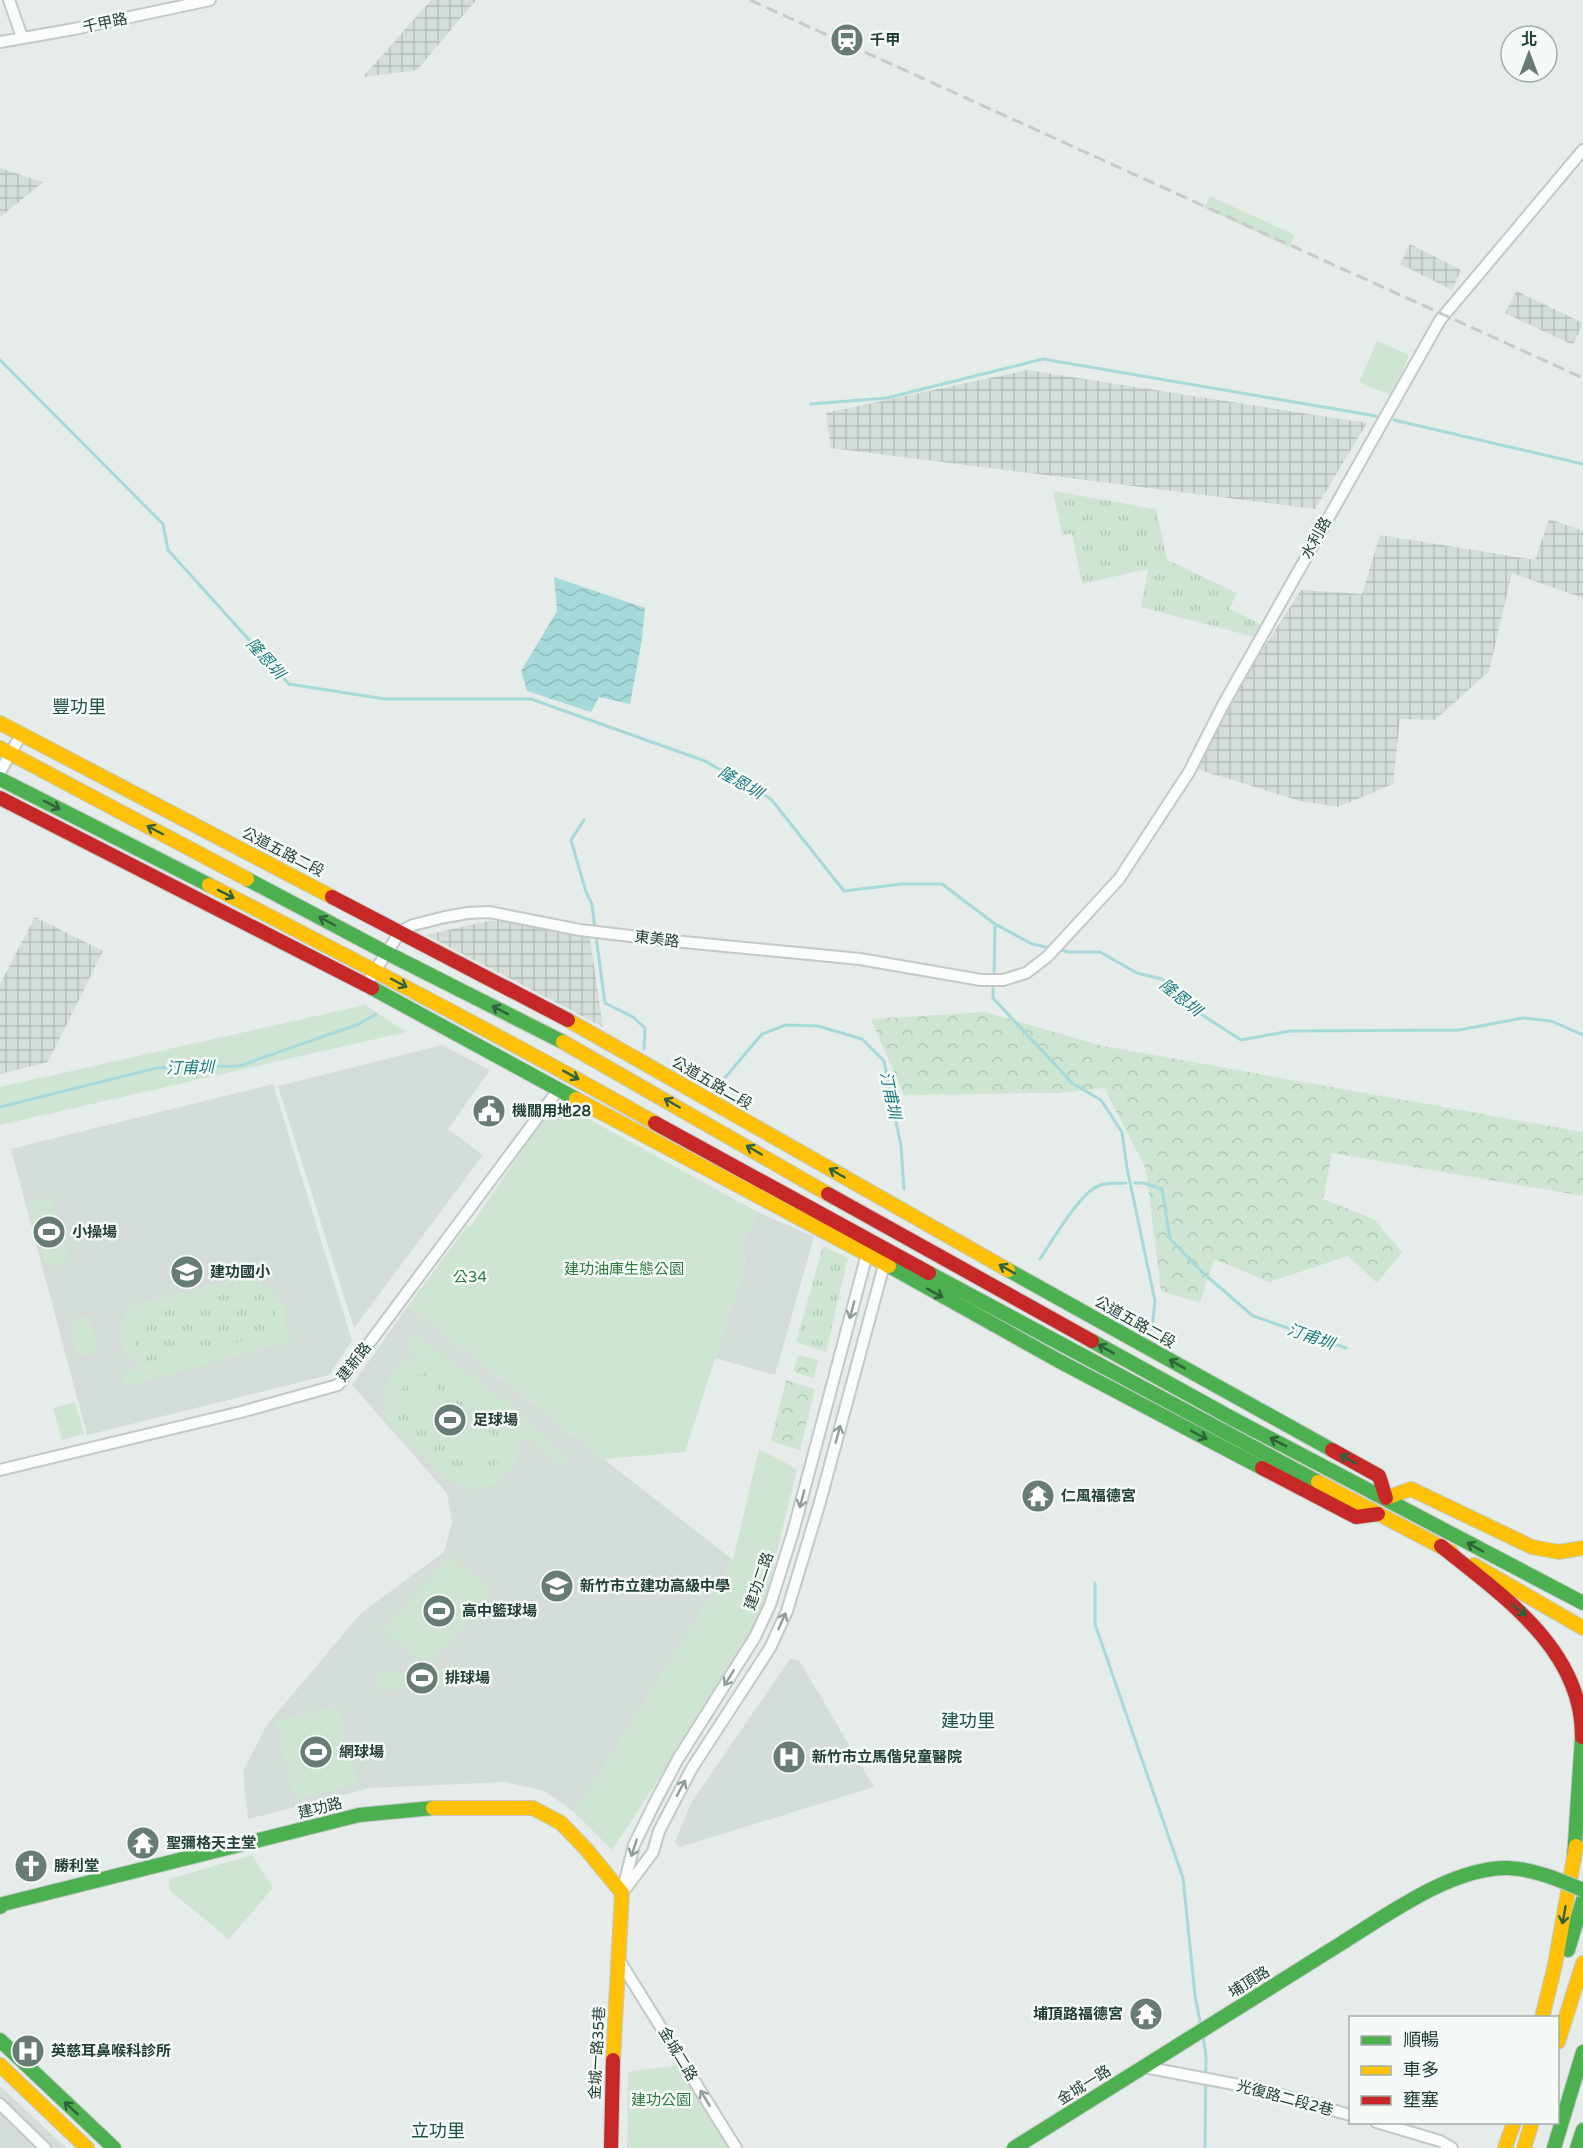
<svg xmlns="http://www.w3.org/2000/svg" width="1583" height="2148" font-family="'Varela Round','Noto Sans TC',sans-serif">
<style>
.built{fill:#d4ddd8}
.industrial{fill:url(#industrial-grid)}
.grass{fill:url(#grass-tufts)}
.forest{fill:url(#forest-crowns)}
.park{fill:#cfe5d3;fill-rule:evenodd}
.water{fill:url(#water-waves)}
.lines{fill:none;stroke-linecap:round;stroke-linejoin:round}
.stream{stroke:#a6dada;stroke-width:3}
.street-casing{stroke:#c3c9c6;stroke-width:14}
.fast-casing{stroke:#c2c9c6;stroke-width:16}
.slow-casing{stroke:#c2c9c6;stroke-width:16}
.jam-casing{stroke:#c2c9c6;stroke-width:16}
.street{stroke:#fbfcfc;stroke-width:10}
.fast{stroke:#4caf50;stroke-width:14}
.slow{stroke:#ffc107;stroke-width:14}
.jam{stroke:#c62828;stroke-width:14}
.rail{stroke:#c7ccca;stroke-width:3;stroke-dasharray:12 6;stroke-linecap:butt}
.fast-bridge-casing{stroke:#c2c9c6;stroke-width:16;stroke-linecap:butt}
.fast-bridge{stroke:#4caf50;stroke-width:14}
.oneway{stroke:#2f613d}
.oneway2{stroke:#8e9e98}
.labels{text-anchor:middle;stroke-width:5;stroke-linejoin:round;paint-order:stroke}
.street-label{font-size:15px;fill:#224035;stroke:#f5faf7}
.poi-label{font-size:15px;font-weight:bold;fill:#224035;stroke:#f5faf7;text-anchor:start}
.park-label{font-size:15px;fill:#2b7940;stroke:#f5faf7}
.water-label{font-size:16px;font-style:italic;fill:#1a7a7f;stroke:#f5faf7}
.quarter-label{font-size:18px;fill:#1d5340;stroke:#f5faf7}
</style>
<defs>
<pattern id="industrial-grid" width="8" height="8" patternUnits="userSpaceOnUse" patternTransform="scale(1.5)"><rect width="8" height="8" fill="#d4ddd8"/><path d="M0 4h8M4 0v8" fill="none" stroke="#b6bfba"/></pattern>
<pattern id="grass-tufts" width="24" height="20" patternUnits="userSpaceOnUse" patternTransform="scale(1.5)"><rect width="24" height="20" fill="#cfe5d3"/><path d="M3 7l-1-3M5 7V3M7 7l1-3M15 17l-1-3M17 17v-4M19 17l1-3" fill="none" stroke="#b1c6b6"/></pattern>
<pattern id="forest-crowns" width="20" height="18" patternUnits="userSpaceOnUse" patternTransform="scale(1.5)"><rect width="20" height="18" fill="#cfe5d3"/><path d="M2 6a3 3 0 1 1 6 0M12 15a3 3 0 1 1 6 0" fill="none" stroke="#b1c6b6"/></pattern>
<pattern id="water-waves" width="16" height="10" patternUnits="userSpaceOnUse" patternTransform="scale(1.5)"><rect width="16" height="10" fill="#a6dada"/><path d="M0 5q4-4 8 0t8 0" fill="none" stroke="#8fbcbc"/></pattern>
</defs>
<rect width="100%" height="100%" fill="#e6ece9"/>
<g class="built">
<path d="M442,1045l48,25 -42,59 35,26 -129,173 -76,-242z"/>
<path d="M273,1084l79,257 -23,34 -242,60 -76,-286z"/>
<path d="M758,1212l56,25 -39,138 -60,-17 30,-93 -2,-23z"/>
<path d="M408,1306l325,254 -116,191 -43,61 -29,-21 -40,-9 -135,6 -122,31 -5,-48 23,-45 95,-113 83,-61 8,-30 -5,-29 -95,-108z"/>
<path d="M790,1659l9,1 75,127 -194,60 -5,-5 16,-39z"/>
<path d="M0,2086l66,62h-66z"/>
</g>
<g class="industrial">
<path d="M431,0h45l-59,70 -54,7z"/>
<path d="M0,168l43,14 -43,35z"/>
<path d="M1410,244l51,26 -9,20 -52,-26z"/>
<path d="M1516,291l67,32 -10,22 -68,-32z"/>
<path d="M1027,370l340,53 -52,86 -484,-61 -5,-35z"/>
<path d="M1549,519l34,12v67l-71,-25 -23,98 -54,49 -35,-1 -7,65 -55,23 -38,-6 -103,-32 55,-103 49,-76 61,4 18,-59 155,25z"/>
<path d="M35,917l68,34 -55,111 -48,12v-90z"/>
<path d="M507,920l82,13 14,94 -177,-92 62,-14z"/>
</g>
<g class="grass">
<path d="M1053,491l103,18 11,51 70,33 -8,16 36,17 -7,12 -117,-31 7,-38 -66,15 -10,-50 -10,1z"/>
<path d="M823,1246l25,12 -22,94 -30,-10z"/>
<path d="M245,1289c7,0 17,0 23,6 12,11 10,29 0,40l-114,29c-21,-9 -25,-28 -18,-49z"/>
<path d="M429,1372h10l62,50 5,16 -3,19 -13,13 -17,3 -15,-3 -59,-50 -4,-14 5,-16 11,-14z"/>
</g>
<g class="forest">
<path d="M985,1012l118,34 480,86v64l-251,-43 -9,46 51,20 28,33 -25,31 -29,-27 -79,26 -55,-23 -14,44 -39,-12 -15,-122 -42,-81 -44,5 -156,2 -33,-76z"/>
<path d="M798,1355l20,5 -4,18 -21,-6z"/>
<path d="M786,1380l29,9 -15,61 -29,-9z"/>
</g>
<g class="park">
<path d="M1210,196l85,39 -6,12 -85,-39z"/>
<path d="M1377,341l32,14 -17,41 -33,-14z"/>
<path d="M365,1005l41,27 -406,93v-38z"/>
<path d="M574,1111l184,101 -15,30 2,23 -60,187 -81,7 -196,-153 59,-80 3,1 71,-105z"/>
<path d="M51,1197l19,63 -23,7 -19,-63z"/>
<path d="M245,1277c19,5 41,16 40,39 0,5 -2,10 -2,15h7l3,10 -167,45 -5,-13 21,-5c-4,-3 -8,-6 -12,-9 -14,-14 -10,-40 1,-54zM245,1289c7,0 17,0 23,6 12,12 10,29 0,40l-114,29c-21,-9 -25,-29 -18,-49z"/>
<path d="M89,1316l8,36 -19,5 -9,-37z"/>
<path d="M414,1334l97,72 57,52 -5,8 -42,-31 -3,22 -10,15 -9,11 -27,7 -21,-7 -62,-59c-14,-29 -1,-58 28,-69l-12,-10zM429,1372h10l62,50 5,16 -3,19 -13,13 -17,3 -15,-3 -59,-50 -4,-14 5,-16 11,-14z"/>
<path d="M435,1386l57,48 -4,18 -22,5 -57,-51 8,-14z"/>
<path d="M75,1402l9,32 -22,6 -9,-32z"/>
<path d="M759,1449l38,20 -38,159 -147,222 -38,-38 159,-252z"/>
<path d="M450,1557l45,34 -66,76 -49,-37z"/>
<path d="M467,1666l1,17 -90,8 -2,-17z"/>
<path d="M338,1705l20,79 -63,16 -20,-79z"/>
<path d="M252,1855l21,33 -44,51 -59,-48 -1,-12z"/>
<path d="M678,2065l50,83h-101l1,-76z"/>
</g>
<path class="water" d="M554,577l91,31 -3,31 -12,65 -31,-7 -8,15 -64,-21 -6,-20 36,-60z"/>
<g class="lines">
<g class="stream">
<path d="M0,360l163,164 5,26 121,134 96,15h146l174,62 66,38 73,92 58,-7h40l53,40 37,20 19,4"/>
<path d="M811,404l76,-6 156,-39 333,57"/>
<path d="M1394,420l189,44"/>
<path d="M584,820l-13,20 15,52 6,12 3,25"/>
<path d="M596,936l9,67 28,14 12,11 -1,21"/>
<path d="M1057,949l11,3h32l37,21 25,6 25,26 54,35 49,-9 169,-1 64,-12 28,3 32,14"/>
<path d="M994,976l1,-52"/>
<path d="M993,983v15l79,85 29,17 21,32 5,36 28,133 -3,28"/>
<path d="M717,1087l45,-53 24,-9 32,1 44,13 22,22 17,85 3,43"/>
<path d="M0,1107l157,-39 82,-2 120,-42 17,-10"/>
<path d="M1135,1183h8l19,6 8,50 32,33 51,44 93,32"/>
<path d="M1040,1259c12,-18 40,-66 58,-73 8,-4 19,-2 28,-3"/>
<path d="M1095,1583v41l88,254 12,117 6,32"/>
<path d="M1203,2036l3,20 -1,92"/>
</g>
<defs>
<g id="street">
<path d="M9,0l13,37"/>
<path d="M0,42l74,-13 136,-29"/>
<path d="M0,772l21,-37"/>
<path d="M366,985l34,-53 13,-7 32,-8 23,-4 21,-1 91,18 93,11 187,18 121,21h22l23,-7 21,-16 72,-78 70,-107 34,-67 217,-385 143,-170"/>
<path d="M0,1470l241,-58 97,-27 220,-295"/>
<path d="M626,1888l27,-36 6,-21 33,-63 78,-120 17,-37 33,-109 64,-237"/>
<path d="M622,1893l12,-48 21,-43 23,-43 77,-122 15,-32 23,-73 74,-278"/>
<path d="M619,1960l117,188"/>
<path d="M1144,2067l116,22 90,26"/>
<path d="M0,2104l45,44"/>
<path d="M1376,2122l64,19 12,7"/>
</g>
<g id="fast">
<path d="M0,779l209,106"/>
<path d="M247,879l138,73 178,90"/>
<path d="M372,988l204,111"/>
<path d="M889,1266l170,95 203,107"/>
<path d="M1008,1270l324,180"/>
<path d="M929,1273l389,209"/>
<path d="M1092,1341l143,79 348,183"/>
<path d="M1574,1858l8,-121"/>
<path d="M0,1907l3,-3 356,-89 74,-7"/>
<path d="M1568,1950l15,-50"/>
<path d="M0,2040l114,108"/>
<path d="M1014,2148l331,-207"/>
<path d="M1554,2148l29,-96"/>
<path d="M1577,2148l6,-18"/>
</g>
<g id="slow">
<path d="M0,723l332,174"/>
<path d="M0,748l247,131"/>
<path d="M209,885c150,77 300,155 446,238"/>
<path d="M568,1020l440,250"/>
<path d="M563,1042l265,152"/>
<path d="M576,1099l313,167"/>
<path d="M1318,1482l133,70"/>
<path d="M1386,1498l25,-9 121,58 27,5 24,-4"/>
<path d="M1474,1565l109,63"/>
<path d="M433,1808h100l28,15 25,26 36,44 -9,167"/>
<path d="M1542,2018l13,-53 21,-119"/>
<path d="M1558,2042l25,-79"/>
<path d="M0,2065l87,83"/>
<path d="M1505,2148l9,-26"/>
<path d="M1524,2148l8,-26"/>
</g>
<g id="jam">
<path d="M0,798l372,190"/>
<path d="M332,897l236,123"/>
<path d="M655,1123l274,150"/>
<path d="M828,1194l264,147"/>
<path d="M1332,1450l47,26 7,22"/>
<path d="M1262,1468l94,49 22,-3"/>
<path d="M1441,1546c59,48 142,103 141,191"/>
<path d="M611,2148l2,-88"/>
</g>
</defs>
<use href="#street" class="street-casing"/>
<use href="#fast" class="fast-casing"/>
<use href="#slow" class="slow-casing"/>
<use href="#jam" class="jam-casing"/>
<use href="#street" class="street"/>
<use href="#fast" class="fast"/>
<use href="#slow" class="slow"/>
<use href="#jam" class="jam"/>
<path class="rail" d="M750,0l833,378"/>
<defs>
<path id="fast-bridge" d="M1345,1941c45,-28 108,-74 163,-73 26,1 52,12 75,22"/>
</defs>
<use href="#fast-bridge" class="fast-bridge-casing"/>
<use href="#fast-bridge" class="fast-bridge"/>
</g>
<defs><path id="oneway-shaft" d="M-6 0H5M1.5-3L5.5 0L1.5 3" fill="none" stroke-width="1.6" stroke-linecap="round" stroke-linejoin="round" transform="scale(1.5)"/></defs>
<g class="oneway">
<use href="#oneway-shaft" transform="translate(52 805) rotate(27)"/>
<use href="#oneway-shaft" transform="translate(155 830) rotate(-152)"/>
<use href="#oneway-shaft" transform="translate(226 894) rotate(27)"/>
<use href="#oneway-shaft" transform="translate(327 921) rotate(-152)"/>
<use href="#oneway-shaft" transform="translate(399 983) rotate(28)"/>
<use href="#oneway-shaft" transform="translate(500 1010) rotate(-153)"/>
<use href="#oneway-shaft" transform="translate(571 1075) rotate(29)"/>
<use href="#oneway-shaft" transform="translate(672 1103) rotate(-150)"/>
<use href="#oneway-shaft" transform="translate(754 1150) rotate(-150)"/>
<use href="#oneway-shaft" transform="translate(837 1173) rotate(-150)"/>
<use href="#oneway-shaft" transform="translate(1007 1269) rotate(-151)"/>
<use href="#oneway-shaft" transform="translate(935 1293) rotate(29)"/>
<use href="#oneway-shaft" transform="translate(1106 1349) rotate(-151)"/>
<use href="#oneway-shaft" transform="translate(1177 1364) rotate(-151)"/>
<use href="#oneway-shaft" transform="translate(1199 1435) rotate(28)"/>
<use href="#oneway-shaft" transform="translate(1278 1442) rotate(-153)"/>
<use href="#oneway-shaft" transform="translate(1348 1459) rotate(-151)"/>
<use href="#oneway-shaft" transform="translate(1475 1547) rotate(-151)"/>
<use href="#oneway-shaft" transform="translate(1519 1610) rotate(39)"/>
<use href="#oneway-shaft" transform="translate(1564 1915) rotate(100)"/>
<use href="#oneway-shaft" transform="translate(71 2108) rotate(-137)"/>
</g>
<g class="oneway2">
<use href="#oneway-shaft" transform="translate(852 1310) rotate(105)"/>
<use href="#oneway-shaft" transform="translate(838 1434) rotate(-75)"/>
<use href="#oneway-shaft" transform="translate(802 1499) rotate(105)"/>
<use href="#oneway-shaft" transform="translate(782 1621) rotate(-66)"/>
<use href="#oneway-shaft" transform="translate(729 1678) rotate(122)"/>
<use href="#oneway-shaft" transform="translate(681 1788) rotate(-62)"/>
<use href="#oneway-shaft" transform="translate(634 1848) rotate(108)"/>
<use href="#oneway-shaft" transform="translate(705 2098) rotate(-121)"/>
</g>
<defs>
<symbol id="station-disc" viewBox="-11 -11 22 22"><circle r="9.5" fill="#677c74" stroke="#f5faf7"/><path d="M-3-6H3Q5-6 5-4V2Q5 4 3 4L4.5 6H3L1.5 4h-3L-3 6H-4.5L-3 4Q-5 4-5 2V-4Q-5-6-3-6ZM-3.5-4v3h7v-3ZM-3.5 1v1.5H-2V1ZM2 1v1.5H3.5V1Z" fill="#fff"/></symbol>
<symbol id="civic-disc" viewBox="-11 -11 22 22"><circle r="9.5" fill="#677c74" stroke="#f5faf7"/><path d="M-.6-6.5H3V-4.5H.6V-3L4-1V1h2V6H-6V1h2V-1L-.6-3ZM-1.2 2.5V6h2.4V2.5Z" fill="#fff"/></symbol>
<symbol id="stadium-disc" viewBox="-11 -11 22 22"><circle r="9.5" fill="#677c74" stroke="#f5faf7"/><path d="M0-5a6.5 5 0 1 0 0 10a6.5 5 0 1 0 0-10ZM-3.5-1.8h7v3.6h-7Z" fill="#fff"/></symbol>
<symbol id="school-disc" viewBox="-11 -11 22 22"><circle r="9.5" fill="#677c74" stroke="#f5faf7"/><path d="M0-5L7-2L0 1L-7-2ZM-4 1L0 2.5L4 1V4Q0 6-4 4Z" fill="#fff"/></symbol>
<symbol id="temple-disc" viewBox="-11 -11 22 22"><circle r="9.5" fill="#677c74" stroke="#f5faf7"/><path d="M0-6L5-2H3V0L6.5 2.5H4V6H1.5V3h-3V6H-4V2.5H-6.5L-3 0V-2H-5Z" fill="#fff"/></symbol>
<symbol id="hospital-disc" viewBox="-11 -11 22 22"><circle r="9.5" fill="#677c74" stroke="#f5faf7"/><path d="M-5-5h3v3.5h4V-5h3V5h-3V1.5h-4V5h-3Z" fill="#fff"/></symbol>
<symbol id="church-disc" viewBox="-11 -11 22 22"><circle r="9.5" fill="#677c74" stroke="#f5faf7"/><path d="M-1.2-6h2.4v3.5h3.3v2.4h-3.3V6h-2.4V-.1h-3.3v-2.4h3.3Z" fill="#fff"/></symbol>
</defs>
<g fill-rule="evenodd">
<use href="#station-disc" x="828" y="21" width="38" height="38"/>
<use href="#civic-disc" x="470" y="1092" width="38" height="38"/>
<use href="#stadium-disc" x="30" y="1213" width="38" height="38"/>
<use href="#school-disc" x="168" y="1253" width="38" height="38"/>
<use href="#stadium-disc" x="431" y="1401" width="38" height="38"/>
<use href="#temple-disc" x="1019" y="1477" width="38" height="38"/>
<use href="#school-disc" x="538" y="1567" width="38" height="38"/>
<use href="#stadium-disc" x="420" y="1592" width="38" height="38"/>
<use href="#stadium-disc" x="403" y="1659" width="38" height="38"/>
<use href="#stadium-disc" x="297" y="1733" width="38" height="38"/>
<use href="#hospital-disc" x="770" y="1738" width="38" height="38"/>
<use href="#temple-disc" x="124" y="1824" width="38" height="38"/>
<use href="#church-disc" x="12" y="1847" width="38" height="38"/>
<use href="#temple-disc" x="1127" y="1995" width="38" height="38"/>
<use href="#hospital-disc" x="9" y="2032" width="38" height="38"/>
</g>
<g class="labels">
<g class="street-label">
<text transform="translate(105 23) rotate(-12)" y="5">千甲路</text>
<text transform="translate(1316 538) rotate(-61)" y="5">水利路</text>
<text transform="translate(283 852) rotate(27)" y="5">公道五路二段</text>
<text transform="translate(657 939) rotate(7)" y="5">東美路</text>
<text transform="translate(712 1083) rotate(30)" y="5">公道五路二段</text>
<text transform="translate(1135 1322) rotate(29)" y="5">公道五路二段</text>
<text transform="translate(354 1362) rotate(-52)" y="5">建新路</text>
<text transform="translate(759 1581) rotate(-71)" y="5">建功二路</text>
<text transform="translate(320 1808) rotate(-14)" y="5">建功路</text>
<text transform="translate(1249 1982) rotate(-32)" y="5">埔頂路</text>
<text transform="translate(597 2053) rotate(-87)" y="5">金城一路35巷</text>
<text transform="translate(678 2054) rotate(59)" y="5">金城二路</text>
<text transform="translate(1084 2085) rotate(-32)" y="5">金城一路</text>
<text transform="translate(1285 2098) rotate(15)" y="5">光復路二段2巷</text>
</g>
<g class="poi-label">
<text x="870" y="45">千甲</text>
<text x="512" y="1116">機關用地28</text>
<text x="72" y="1237">小操場</text>
<text x="210" y="1277">建功國小</text>
<text x="473" y="1425">足球場</text>
<text x="1061" y="1501">仁風福德宮</text>
<text x="580" y="1591">新竹市立建功高級中學</text>
<text x="462" y="1616">高中籃球場</text>
<text x="445" y="1683">排球場</text>
<text x="339" y="1757">網球場</text>
<text x="812" y="1762">新竹市立馬偕兒童醫院</text>
<text x="166" y="1848">聖彌格天主堂</text>
<text x="54" y="1871">勝利堂</text>
<text x="1123" y="2019" text-anchor="end">埔頂路福德宮</text>
<text x="51" y="2056">英慈耳鼻喉科診所</text>
</g>
<g class="park-label">
<text x="624" y="1274">建功油庫生態公園</text>
<text x="470" y="1282">公34</text>
<text x="661" y="2105">建功公園</text>
</g>
<g class="water-label">
<text transform="translate(266 658) rotate(48)" y="6">隆恩圳</text>
<text transform="translate(741 782) rotate(30)" y="6">隆恩圳</text>
<text transform="translate(1181 997) rotate(39)" y="6">隆恩圳</text>
<text transform="translate(190 1067) rotate(-1)" y="6">汀甫圳</text>
<text transform="translate(891 1095) rotate(78)" y="6">汀甫圳</text>
<text transform="translate(1311 1336) rotate(19)" y="6">汀甫圳</text>
</g>
<g class="quarter-label">
<text x="79" y="713">豐功里</text>
<text x="968" y="1727">建功里</text>
<text x="438" y="2137">立功里</text>
</g>
</g>
<rect x="1349" y="2016" width="210" height="108" fill="#f5faf7" stroke="#a1b0a9" stroke-width="1.5"/>
<rect x="1361" y="2036" width="30" height="9" fill="#4caf50" stroke="#a1b0a9" stroke-width="1.5"/>
<text x="1403" y="2046" font-size="18" fill="#224035">順暢</text>
<rect x="1361" y="2066" width="30" height="9" fill="#ffc107" stroke="#a1b0a9" stroke-width="1.5"/>
<text x="1403" y="2076" font-size="18" fill="#224035">車多</text>
<rect x="1361" y="2096" width="30" height="9" fill="#c62828" stroke="#a1b0a9" stroke-width="1.5"/>
<text x="1403" y="2106" font-size="18" fill="#224035">壅塞</text>
<g transform="translate(1529 54)"><circle r="28" fill="#f5faf7" stroke="#a1b0a9" stroke-width="1.5"/>
<path d="M0-4.5L10 22L0 15L-10 22Z" fill="#677c74"/>
<text y="-9" font-size="16" font-weight="bold" text-anchor="middle" fill="#224035">北</text>
</g>
</svg>
